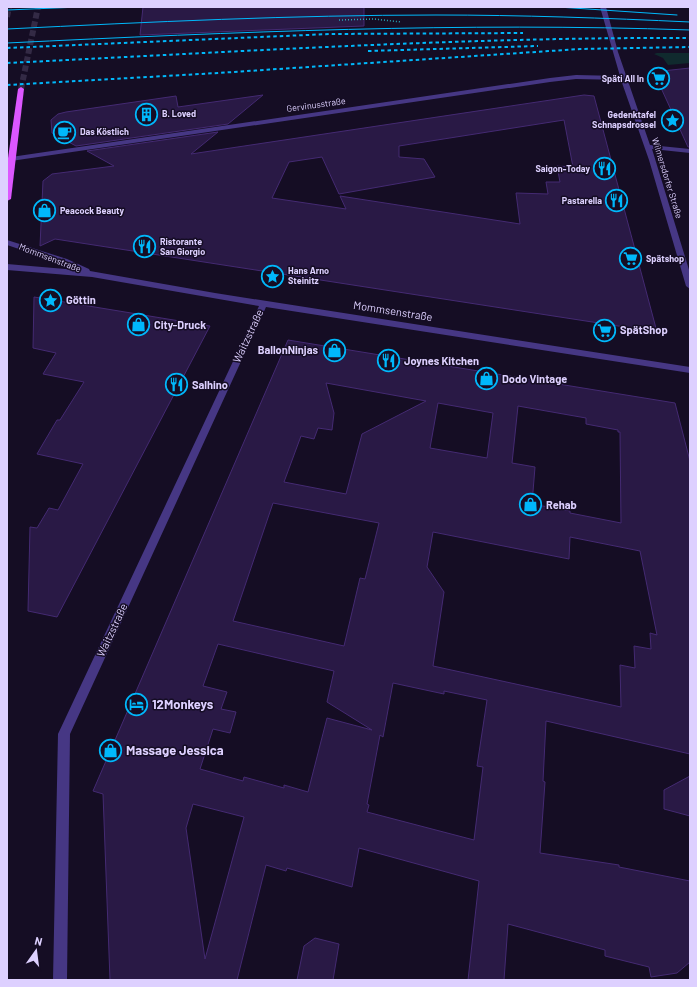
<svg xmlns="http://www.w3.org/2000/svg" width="697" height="987" font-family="Barlow,sans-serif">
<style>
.green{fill:#102a2e}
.building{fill:#291945;stroke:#442a72;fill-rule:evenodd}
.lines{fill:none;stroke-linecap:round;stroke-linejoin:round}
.major-tunnel{stroke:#332a45;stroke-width:6;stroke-dasharray:6 3;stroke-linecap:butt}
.path{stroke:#2aaab9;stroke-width:1.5;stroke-dasharray:1 2;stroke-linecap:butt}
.minor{fill:#463784;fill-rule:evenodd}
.major{fill:#dc57ff;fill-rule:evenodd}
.tram{stroke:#00b8fb;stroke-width:1}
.rail{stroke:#00b8fb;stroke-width:2;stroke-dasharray:3.5 3;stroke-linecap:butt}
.labels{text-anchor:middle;stroke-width:3;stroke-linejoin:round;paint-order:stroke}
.far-poi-label{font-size:9px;font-weight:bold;fill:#ddd0ff;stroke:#150d24;text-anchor:start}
.far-street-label{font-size:9px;fill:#ddd0ff;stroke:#150d24}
.poi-label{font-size:11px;font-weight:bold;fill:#ddd0ff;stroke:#150d24;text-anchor:start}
.street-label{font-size:11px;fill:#ddd0ff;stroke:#150d24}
.near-poi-label{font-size:13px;font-weight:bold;fill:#ddd0ff;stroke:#150d24;text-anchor:start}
</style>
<rect width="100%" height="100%" fill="#150d24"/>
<path class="green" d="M657,53h33v10l-22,2 -5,-7 -9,-4z"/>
<g class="building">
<path d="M143,7h221v19l-224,9z"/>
<path d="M690,68v79h-2l-32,-70h9l-3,-6z"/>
<path d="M263,95l-35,29 -152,22 -24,-13 -1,-13 7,-6 8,-2 110,-16 2,11z"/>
<path d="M584,95l10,1 63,236 -602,-93 -15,7 3,-65 9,-7 62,-8 -27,-15 131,-19 -27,22zM564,120l9,47 -16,-1 3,16h-14l2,12 -32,-1 4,31 -180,-28 6,13 -74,-11 17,-36 33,-5 17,37 96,-17 -11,-18 -25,-2v-11z"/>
<path d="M34,297l176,29 -153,291 -29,-6 2,-84 7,1 12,-20 9,2 25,-46 -46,-10 20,-34h3l24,-38 -41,-8 13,-21 -23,-5z"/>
<path d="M288,340l387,63 15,58v293l-144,-33 -3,60 2,1 -5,71 79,12v2l71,14v81l-13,11 -26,4 -2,-10 -44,-11v-6l-97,-26 -4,56h-36l11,-99 -120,-33 -7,39 -65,-19 -1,3 -20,-6 -29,115h-127l-7,-186 -10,-3zM326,383l100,18 -64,33 -16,60 -62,-12 17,-46 13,3 4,-11 14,2 2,-17zM438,403l55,10 -6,45 -57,-10zM518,406l68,12v6l32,6v2h2l1,91 -51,-10v-2l-38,-7 3,-37 -23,-4zM273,503l106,20 -14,56 -5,-1 -16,68 -111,-25zM433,532l136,27 1,-22 70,14 17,84 -7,-2 1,16 -17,-3 1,22 -15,-3 1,42 -188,-41 11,-74 -17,-25zM218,644l116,27 -7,31 45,28 -45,-12 -19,74 -24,-7v3l-40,-11 -1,4 -43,-12 13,-40 17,4 6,-21 -15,-3 6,-17 -24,-6zM393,683l51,11v-3l43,9 -10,66 6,1 -9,73 -107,-28 2,-7 -2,-1 13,-69 3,2zM193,804l51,13 -39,142 -19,-131z"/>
<path d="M690,776v40l-26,-7v-19z"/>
<path d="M315,938l24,6 -6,36h-36l7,-34z"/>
</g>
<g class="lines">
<g class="major-tunnel">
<path d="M7,17l2,-10"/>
<path d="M21,89l17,-82"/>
</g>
<path class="path" d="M339,20l35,-1 27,3"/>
<g class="minor">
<path d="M600,7h6l12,45 32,93 40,4v4l-38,-4 38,124v16l-4,-3 -37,-126 -28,-80 -45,-1 -26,3 -539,79 -3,-2 3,-2 539,-79 26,-3 44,1z"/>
<path d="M7,240l60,19 22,10 1,2 125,22 475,74v6l-424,-66 -196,427 -3,246h-14l5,-246 201,-428 -167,-29 -85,-7v-6l70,6 -16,-7 -54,-18z"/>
</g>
<path class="major" d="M21,87l3,2 -13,110 -4,2v-36l11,-76z"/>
<g class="tram">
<path d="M558,7l119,8"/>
<path d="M7,10l73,-3"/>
<path d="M7,29c143,-7 286,-14 429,-14 85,0 169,3 254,7"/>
<path d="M7,43c228,-11 455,-21 683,-13"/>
</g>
<g class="rail">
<path d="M7,48l323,-14 193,-1"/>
<path d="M368,51l170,-5"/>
<path d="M7,63c228,-11 455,-26 683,-25"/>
<path d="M7,85l211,-12 362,-24 110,-2"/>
</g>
</g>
<defs>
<symbol id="supermarket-ring" viewBox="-11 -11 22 22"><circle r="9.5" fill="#150d24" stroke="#00b8fb" stroke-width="1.5"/><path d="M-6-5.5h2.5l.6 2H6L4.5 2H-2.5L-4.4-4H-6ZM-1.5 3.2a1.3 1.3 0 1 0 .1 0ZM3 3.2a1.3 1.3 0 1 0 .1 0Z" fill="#00b8fb"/></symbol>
<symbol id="building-ring" viewBox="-11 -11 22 22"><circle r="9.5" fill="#150d24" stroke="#00b8fb" stroke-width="1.5"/><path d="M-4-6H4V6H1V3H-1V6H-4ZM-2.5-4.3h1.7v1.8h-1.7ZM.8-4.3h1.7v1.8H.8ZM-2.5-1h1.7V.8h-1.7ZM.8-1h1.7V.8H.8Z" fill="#00b8fb"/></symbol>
<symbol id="sight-ring" viewBox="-11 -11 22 22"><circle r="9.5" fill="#150d24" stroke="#00b8fb" stroke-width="1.5"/><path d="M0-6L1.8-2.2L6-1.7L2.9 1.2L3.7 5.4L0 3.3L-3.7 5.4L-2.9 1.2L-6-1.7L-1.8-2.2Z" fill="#00b8fb"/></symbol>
<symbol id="cafe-ring" viewBox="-11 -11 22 22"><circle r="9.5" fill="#150d24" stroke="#00b8fb" stroke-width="1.5"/><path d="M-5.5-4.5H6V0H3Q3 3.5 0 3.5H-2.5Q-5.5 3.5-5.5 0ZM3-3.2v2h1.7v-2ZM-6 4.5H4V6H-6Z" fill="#00b8fb"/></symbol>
<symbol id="restaurant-ring" viewBox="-11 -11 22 22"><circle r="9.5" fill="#150d24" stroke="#00b8fb" stroke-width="1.5"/><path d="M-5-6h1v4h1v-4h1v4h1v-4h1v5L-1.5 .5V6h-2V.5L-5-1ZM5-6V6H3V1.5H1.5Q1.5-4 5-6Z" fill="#00b8fb"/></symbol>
<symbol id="shop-ring" viewBox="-11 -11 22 22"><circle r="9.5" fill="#150d24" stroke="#00b8fb" stroke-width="1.5"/><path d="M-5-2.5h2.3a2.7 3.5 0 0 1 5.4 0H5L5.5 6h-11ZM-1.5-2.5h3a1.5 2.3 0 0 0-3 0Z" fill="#00b8fb"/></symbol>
<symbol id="hotel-ring" viewBox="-11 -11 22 22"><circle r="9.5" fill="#150d24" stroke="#00b8fb" stroke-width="1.5"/><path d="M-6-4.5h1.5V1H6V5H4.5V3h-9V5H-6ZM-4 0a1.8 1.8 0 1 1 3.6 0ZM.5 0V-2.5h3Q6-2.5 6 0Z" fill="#00b8fb"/></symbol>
</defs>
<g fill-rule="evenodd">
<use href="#supermarket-ring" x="646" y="66" width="25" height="25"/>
<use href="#building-ring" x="134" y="102" width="25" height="25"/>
<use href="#sight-ring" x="660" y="108" width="25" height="25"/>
<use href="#cafe-ring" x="52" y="120" width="25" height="25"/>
<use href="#restaurant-ring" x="592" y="156" width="25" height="25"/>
<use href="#restaurant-ring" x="604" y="188" width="25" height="25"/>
<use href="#shop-ring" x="32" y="198" width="25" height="25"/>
<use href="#restaurant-ring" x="132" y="234" width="25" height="25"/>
<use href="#supermarket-ring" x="618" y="246" width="25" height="25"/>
<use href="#sight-ring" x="260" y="264" width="25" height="25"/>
<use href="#sight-ring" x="38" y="288" width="25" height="25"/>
<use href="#shop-ring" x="126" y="312" width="25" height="25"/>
<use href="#supermarket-ring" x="592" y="318" width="25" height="25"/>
<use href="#shop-ring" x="322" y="338" width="25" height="25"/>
<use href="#restaurant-ring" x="376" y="348" width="25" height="25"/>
<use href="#shop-ring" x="474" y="366" width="25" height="25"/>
<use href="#restaurant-ring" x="164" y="372" width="25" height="25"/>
<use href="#shop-ring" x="518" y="492" width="25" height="25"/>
<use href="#hotel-ring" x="124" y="692" width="25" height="25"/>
<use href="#shop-ring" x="98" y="738" width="25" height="25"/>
</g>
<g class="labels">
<g class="far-poi-label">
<text x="644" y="82" text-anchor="end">Späti All In</text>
<text x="162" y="117">B. Loved</text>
<text x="656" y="118" text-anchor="end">Gedenktafel<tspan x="656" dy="10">Schnapsdrossel</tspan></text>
<text x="80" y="135">Das Köstlich</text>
<text x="590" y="172" text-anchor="end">Saigon-Today</text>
<text x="602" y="204" text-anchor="end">Pastarella</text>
<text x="60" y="214">Peacock Beauty</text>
<text x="160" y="245">Ristorante<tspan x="160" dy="10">San Giorgio</tspan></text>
<text x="646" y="262">Spätshop</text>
<text x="288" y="274">Hans Arno<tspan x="288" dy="10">Steinitz</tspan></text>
</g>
<g class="far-street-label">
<text transform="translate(316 105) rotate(-8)" y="3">Gervinusstraße</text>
<text transform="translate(667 178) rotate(73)" y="3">Wilmersdorfer Straße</text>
<text transform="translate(50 258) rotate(21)" y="3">Mommsenstraße</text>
</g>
<g class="poi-label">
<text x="66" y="304">Göttin</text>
<text x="154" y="329">City-Druck</text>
<text x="620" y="334">SpätShop</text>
<text x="318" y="354" text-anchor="end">BallonNinjas</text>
<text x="404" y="365">Joynes Kitchen</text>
<text x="502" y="383">Dodo Vintage</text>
<text x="192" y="389">Salhino</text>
<text x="546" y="509">Rehab</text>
</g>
<g class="street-label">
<text transform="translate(393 311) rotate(9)" y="4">Mommsenstraße</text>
<text transform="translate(248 336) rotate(-65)" y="4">Waitzstraße</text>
<text transform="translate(112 630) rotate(-65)" y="4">Waitzstraße</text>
</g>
<g class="near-poi-label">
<text x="152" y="709">12Monkeys</text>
<text x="126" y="755">Massage Jessica</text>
</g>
</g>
<rect width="697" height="987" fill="none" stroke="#ddd0ff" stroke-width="16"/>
<g transform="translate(36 951) rotate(14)" stroke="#150d24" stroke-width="3" paint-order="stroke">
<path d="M0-3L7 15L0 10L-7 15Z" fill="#ddd0ff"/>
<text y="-6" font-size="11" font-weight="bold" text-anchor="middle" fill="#ddd0ff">N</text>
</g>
</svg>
